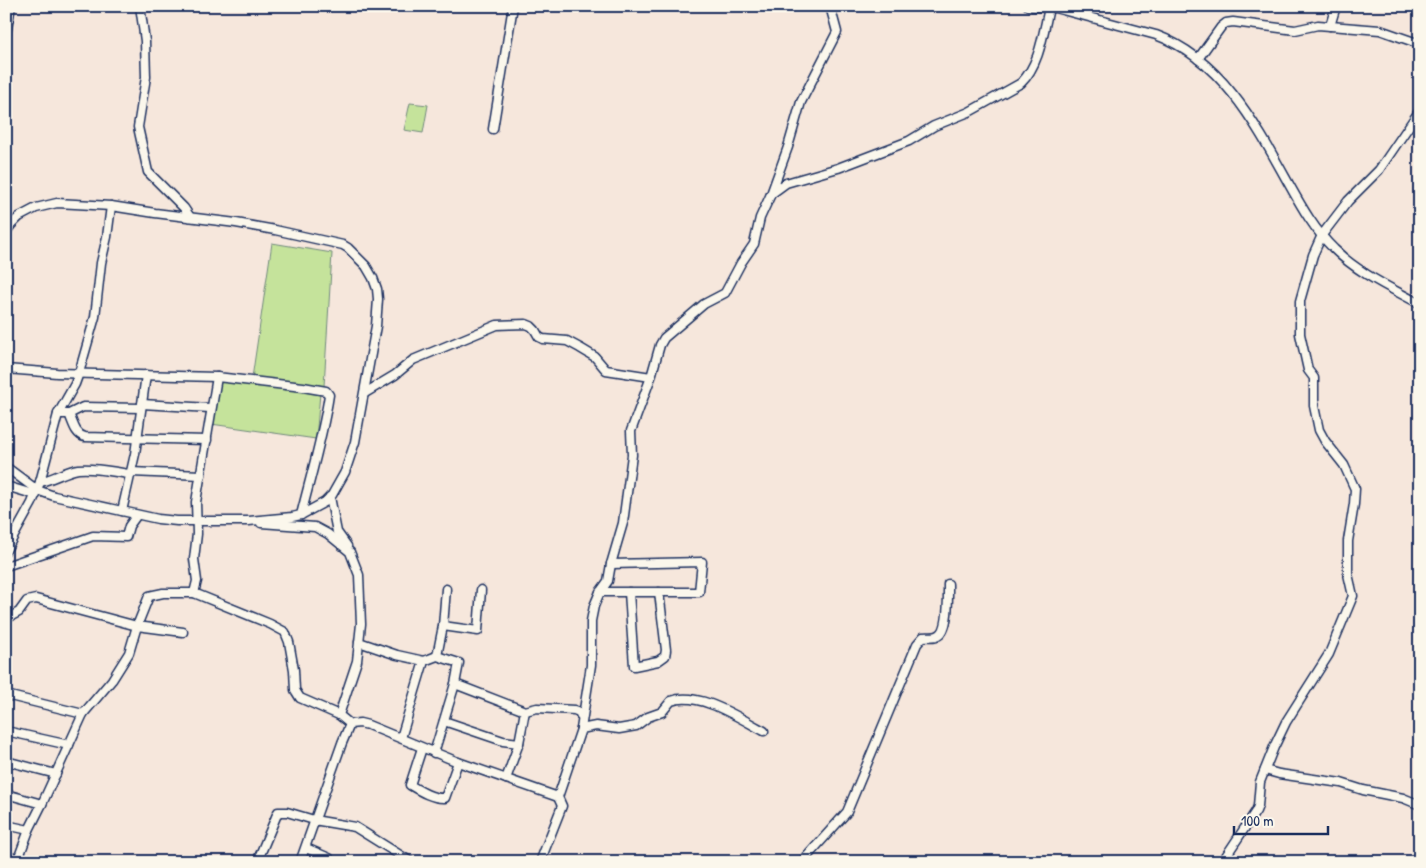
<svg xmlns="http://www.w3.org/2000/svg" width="1426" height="868" font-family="'Patrick Hand',sans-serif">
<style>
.green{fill:#c5e39b;stroke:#70897c}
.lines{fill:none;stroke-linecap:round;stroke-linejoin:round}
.minor-casing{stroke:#1b2f5e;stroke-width:11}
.minor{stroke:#fbf7ec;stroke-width:8}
</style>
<rect width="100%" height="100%" fill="#f6e7dc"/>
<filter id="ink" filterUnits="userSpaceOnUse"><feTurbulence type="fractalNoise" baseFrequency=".02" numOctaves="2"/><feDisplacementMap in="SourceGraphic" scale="10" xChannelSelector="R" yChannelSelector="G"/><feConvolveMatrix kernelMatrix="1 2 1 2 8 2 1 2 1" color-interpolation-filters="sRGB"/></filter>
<g filter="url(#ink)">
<g class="green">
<path d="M410,103l18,2 -5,28 -19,-3z"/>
<path d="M272,243l60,10 -8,133 -72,-8z"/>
<path d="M219,380l101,13 -4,46 -105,-15z"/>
</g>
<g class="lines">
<defs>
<g id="minor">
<path d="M140,6l5,35 1,36 -8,50 10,45 36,36 6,9"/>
<path d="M1028,6l27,2 101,27c63,23 98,86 129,142 14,25 28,52 49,72 24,24 57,39 86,55"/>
<path d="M1330,26l6,-20"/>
<path d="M6,34l5,-28"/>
<path d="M1198,59l23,-32 5,-4 7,-1 62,8 23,-5 62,5 40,14"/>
<path d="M493,129l20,-123"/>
<path d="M771,194l17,-47 13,-45 36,-70 -7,-26"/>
<path d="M6,232l5,-7 8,-8 17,-9 21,-5 54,3 44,7 81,10 39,7 68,15 5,3 18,18 7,12 4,11 1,10 -2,27 -21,116 -10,30 -13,23 -7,7 -24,13 -9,2 -43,4h-72l-19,-2 -104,-23 -17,-6 -31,-23"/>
<path d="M6,369l51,4 160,4 86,10 23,4 3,4c-6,40 -18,80 -28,120"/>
<path d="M365,393l30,-18 18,-15 84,-35 29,-1 5,2 4,4 4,7 4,2 24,2 13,7 15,9 11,13 45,7"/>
<path d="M142,404l68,4"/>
<path d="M58,414h11c4,8 6,21 16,23l122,3"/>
<path d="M69,414l14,-7 58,1"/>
<path d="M131,472l70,3"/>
<path d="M40,482c13,-3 26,-11 38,-13 17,-2 35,3 52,5"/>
<path d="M6,486l30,9"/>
<path d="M330,497l7,35 10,14"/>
<path d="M122,511l13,-57 11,-79"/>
<path d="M261,523l54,4 13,7 22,18 9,23 2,49 -4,37 -18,54 11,9"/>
<path d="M6,550l26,-47 8,-21 18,-68 17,-30 4,-11 16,-56 6,-54 6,-26 4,-31"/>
<path d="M6,566l87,-30 33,1 3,-11 8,-11"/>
<path d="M600,592h99l3,-30 -91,2"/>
<path d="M629,592l5,74 24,-5 7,-5 1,-6 -7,-58"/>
<path d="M194,593l76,31 15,8 4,10 5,28 1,20 5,8 39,17"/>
<path d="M6,619l13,-7 8,-11 9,-2 101,27 46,6"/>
<path d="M443,626l35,5 3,-41"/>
<path d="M359,642l38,13 27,6"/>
<path d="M437,656l6,-30 3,-37"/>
<path d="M455,684l70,27 12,-3 37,2 5,2 3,6"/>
<path d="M6,695l77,19"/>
<path d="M444,721l59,20 16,2"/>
<path d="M581,729l15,-3 23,3 17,-3 12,-9 14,-5 9,-11c29,-10 68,17 93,30"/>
<path d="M6,731l63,14"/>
<path d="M401,738l23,-77 13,-5 22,7 -4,21 -21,69"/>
<path d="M422,748l-12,37c10,6 23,14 35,13l13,-36"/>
<path d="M6,761l50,13"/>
<path d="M1265,770l14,4 62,9 22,7 40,8 17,7"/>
<path d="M506,779l13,-36 6,-32"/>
<path d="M6,794l36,10"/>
<path d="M6,825l23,5"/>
<path d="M306,848l23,10 -1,4"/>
<path d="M6,856l12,3"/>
<path d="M17,862l12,-32 13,-26 41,-90 29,-34 17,-27 8,-27 12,-30 14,-3h31l3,-12 -3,-22 3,-25 -1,-32 21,-125"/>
<path d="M257,862l21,-50h9l27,8 41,7 56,35"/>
<path d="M300,862l42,-119 8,-19 10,-1 8,2 90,37 100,35"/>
<path d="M540,862l22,-56 -4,-9 23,-68 10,-64v-44l3,-15 6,-14 8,-11 3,-17 12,-41 9,-68 -1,-24 20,-54 9,-32 4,-7 40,-34 21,-11 16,-30 13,-19 6,-26 11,-24 15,-11 52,-15 71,-27 25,-15 35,-14 52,-29c19,-19 22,-50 28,-75"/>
<path d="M802,862l45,-50 70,-168 6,-7c5,-1 12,1 16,-2 10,-5 9,-40 9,-51"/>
<path d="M1222,862l34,-51 2,-5 2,-24 14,-35 12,-25 43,-68 24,-58 -5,-22v-33l6,-37 1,-15 -11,-24 -19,-24 -6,-11 -5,-24v-28l-6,-8 -8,-36v-33l13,-46 9,-20 26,-34 31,-31 41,-60"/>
</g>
</defs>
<use href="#minor" class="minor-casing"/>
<use href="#minor" class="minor"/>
</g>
</g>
<rect width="1426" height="868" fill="none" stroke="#fbf7ec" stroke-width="25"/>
<rect x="12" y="12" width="1401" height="843" fill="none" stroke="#1b2f5e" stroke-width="2" filter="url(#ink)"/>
<path d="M1234 826v8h94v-8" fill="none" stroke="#1b2f5e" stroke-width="2.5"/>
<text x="1241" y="826" font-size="15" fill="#1b2f5e" stroke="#fbf7ec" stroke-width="4" paint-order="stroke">100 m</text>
</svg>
